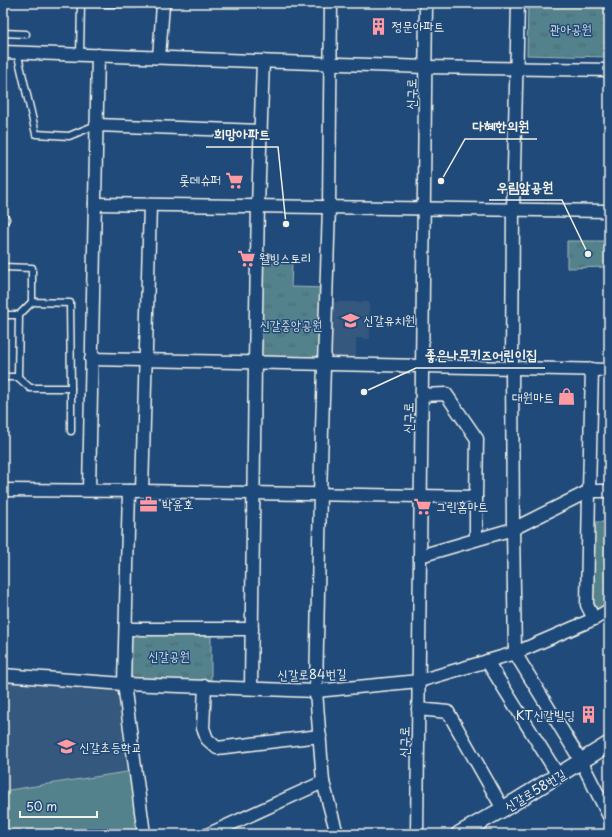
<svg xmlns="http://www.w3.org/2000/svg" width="612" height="837" font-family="'Playpen Sans','Poor Story',sans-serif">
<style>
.built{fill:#36587e}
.green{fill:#52818c;stroke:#a3b9ba}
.park{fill:url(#park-tufts);stroke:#a3b9ba}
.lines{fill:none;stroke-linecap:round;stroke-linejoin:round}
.service-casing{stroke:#f4f1e8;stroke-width:9}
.minor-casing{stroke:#f4f1e8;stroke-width:15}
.tertiary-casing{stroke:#f4f1e8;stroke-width:18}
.service{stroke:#1f4a7a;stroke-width:6}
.minor{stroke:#1f4a7a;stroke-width:12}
.tertiary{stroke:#1f4a7a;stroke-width:15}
.labels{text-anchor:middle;stroke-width:3;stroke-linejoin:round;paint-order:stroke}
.poi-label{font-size:13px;fill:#f4f1e8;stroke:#1f4a7a;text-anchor:start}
.park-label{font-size:13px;fill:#dce0da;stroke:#1f4a7a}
.street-label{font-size:13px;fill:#f4f1e8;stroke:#1f4a7a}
.leader{fill:none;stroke:#f4f1e8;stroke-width:1.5}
.callout-dot{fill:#f4f1e8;stroke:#1f4a7a;stroke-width:1.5}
.callout-label{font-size:14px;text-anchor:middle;font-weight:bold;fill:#f4f1e8;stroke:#1f4a7a;stroke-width:3;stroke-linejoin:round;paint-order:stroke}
</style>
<defs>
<pattern id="park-tufts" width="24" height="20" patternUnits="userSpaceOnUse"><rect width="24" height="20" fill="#52818c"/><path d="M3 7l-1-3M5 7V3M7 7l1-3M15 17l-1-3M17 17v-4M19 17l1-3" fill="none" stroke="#4e676c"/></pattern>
</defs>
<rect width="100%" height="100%" fill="#1f4a7a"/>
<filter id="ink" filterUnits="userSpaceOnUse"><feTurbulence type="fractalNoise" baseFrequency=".025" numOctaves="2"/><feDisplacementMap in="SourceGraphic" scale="8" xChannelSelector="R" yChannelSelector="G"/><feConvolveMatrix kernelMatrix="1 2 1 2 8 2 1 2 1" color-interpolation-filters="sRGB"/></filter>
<g filter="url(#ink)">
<g class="built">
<path d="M331,302h38l1,37 -14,-1v22l-23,-1 -3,-5z"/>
<path d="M3,679l117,9 13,83 -130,63z"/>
</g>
<path class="green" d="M133,771l7,63h-137v-43z"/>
<g class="park">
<path d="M528,3h81v54l-82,-2z"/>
<path d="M567,241h42v26l-42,1z"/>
<path d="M257,263h35l-1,24 36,1 -2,76 -70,-1z"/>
<path d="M593,522h16v81l-11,6 -5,-7z"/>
<path d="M211,632v49l-84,-2 2,-46z"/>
</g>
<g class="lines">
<defs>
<g id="service">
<path d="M88,3l47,1 1,-1"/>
<path d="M3,33l23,1"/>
<path d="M80,55l1,-52"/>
<path d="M18,56l18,78 33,2 27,-11"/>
<path d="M3,219h3"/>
<path d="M3,267l29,1v34l38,1 1,85h-41l-12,-11h-15"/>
<path d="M3,315h16l-1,62"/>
<path d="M19,315l13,-13"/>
<path d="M71,431v-43"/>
</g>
<g id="minor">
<path d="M331,3l-2,204 -9,287 -4,197 7,91 14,52"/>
<path d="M518,3l-5,207 -1,158 1,161 2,124 66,108 28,55"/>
<path d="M3,52l423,15 183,3"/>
<path d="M159,57l4,-52 2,-2"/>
<path d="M96,125l165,6"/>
<path d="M95,204l514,7"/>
<path d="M91,359l518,11"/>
<path d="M592,369l-3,122 -2,114 7,14"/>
<path d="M3,490l139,1 334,6 1,-58 -31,-45 -24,1"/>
<path d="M89,490l9,-435"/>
<path d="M129,491l-5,193 20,150"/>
<path d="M142,491l8,-286"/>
<path d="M476,539v-42"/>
<path d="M420,556l93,-27 76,-38h20"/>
<path d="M126,629h126"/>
<path d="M487,661l71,114"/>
<path d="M3,675l121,9 192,7 103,-10 96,-28 79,-34 15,-9"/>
<path d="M205,686l-2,42 4,11 10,9 103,-12"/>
<path d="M251,688l4,-325 3,-157 5,-145"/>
<path d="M418,709l30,3 55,97"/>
<path d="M209,834l114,-52"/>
<path d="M417,834l9,-831"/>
</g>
<path id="tertiary" d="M459,834l44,-25 106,-65"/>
</defs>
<use href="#service" class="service-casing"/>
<use href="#minor" class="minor-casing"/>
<use href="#tertiary" class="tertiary-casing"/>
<use href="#service" class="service"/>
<use href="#minor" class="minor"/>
<use href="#tertiary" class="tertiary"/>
</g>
</g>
<defs>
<symbol id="building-bare" viewBox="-9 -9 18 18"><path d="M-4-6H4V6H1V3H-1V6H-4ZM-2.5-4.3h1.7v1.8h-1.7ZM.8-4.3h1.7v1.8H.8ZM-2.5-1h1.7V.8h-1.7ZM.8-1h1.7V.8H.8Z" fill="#ff9aa2" stroke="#1f4a7a" stroke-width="2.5" paint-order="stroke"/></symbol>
<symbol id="supermarket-bare" viewBox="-9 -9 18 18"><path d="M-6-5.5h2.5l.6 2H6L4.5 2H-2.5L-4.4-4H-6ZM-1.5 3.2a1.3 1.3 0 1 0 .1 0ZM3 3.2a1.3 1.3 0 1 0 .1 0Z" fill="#ff9aa2" stroke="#1f4a7a" stroke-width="2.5" paint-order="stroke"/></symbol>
<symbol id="school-bare" viewBox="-9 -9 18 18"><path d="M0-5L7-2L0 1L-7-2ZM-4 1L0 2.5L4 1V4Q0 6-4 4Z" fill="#ff9aa2" stroke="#1f4a7a" stroke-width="2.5" paint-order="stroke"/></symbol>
<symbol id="shop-bare" viewBox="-9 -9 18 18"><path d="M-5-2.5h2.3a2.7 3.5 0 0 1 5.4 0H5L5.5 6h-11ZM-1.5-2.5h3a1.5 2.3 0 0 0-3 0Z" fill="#ff9aa2" stroke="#1f4a7a" stroke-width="2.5" paint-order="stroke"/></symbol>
<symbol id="office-bare" viewBox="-9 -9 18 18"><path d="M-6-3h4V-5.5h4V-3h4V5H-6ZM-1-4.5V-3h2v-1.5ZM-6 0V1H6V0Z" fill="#ff9aa2" stroke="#1f4a7a" stroke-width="2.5" paint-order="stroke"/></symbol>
</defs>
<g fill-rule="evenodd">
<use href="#building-bare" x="366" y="14" width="25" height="25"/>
<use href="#supermarket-bare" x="222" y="168" width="25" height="25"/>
<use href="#supermarket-bare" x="234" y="246" width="25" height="25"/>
<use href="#school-bare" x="338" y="308" width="25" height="25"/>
<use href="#shop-bare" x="554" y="384" width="25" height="25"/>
<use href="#office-bare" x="136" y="492" width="25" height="25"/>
<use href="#supermarket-bare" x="410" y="494" width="25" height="25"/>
<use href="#building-bare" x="576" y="702" width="25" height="25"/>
<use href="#school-bare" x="54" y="734" width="25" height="25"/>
</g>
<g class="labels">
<g class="poi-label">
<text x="392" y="31">정문아파트</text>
<text x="221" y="185" text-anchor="end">롯데슈퍼</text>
<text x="259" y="263">웰빙스토리</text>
<text x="363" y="325">신갈유치원</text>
<text x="554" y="402" text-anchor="end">대원마트</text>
<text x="162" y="509">박윤호</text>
<text x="436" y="511">그린홈마트</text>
<text x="575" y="720" text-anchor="end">KT신갈빌딩</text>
<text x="79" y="752">신갈초등학교</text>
</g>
<g class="park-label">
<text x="571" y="34">관아공원</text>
<text x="291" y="330">신갈중앙공원</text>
<text x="169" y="661">신갈공원</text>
</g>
<g class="street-label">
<text transform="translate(411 94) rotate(-89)" y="5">신구로</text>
<text transform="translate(408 418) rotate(-89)" y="5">신구로</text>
<text transform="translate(312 674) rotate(-1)" y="5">신갈로84번길</text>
<text transform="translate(404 742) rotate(-89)" y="5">신구로</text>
<text transform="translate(535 790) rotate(-31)" y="5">신갈로58번길</text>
</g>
</g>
<path class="leader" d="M441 181L465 139H537M286 224L278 147H206M588 254L562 200H489M364 392L416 368H545"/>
<g class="callout-dot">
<circle cx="441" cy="181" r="4"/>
<circle cx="286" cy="224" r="4"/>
<circle cx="588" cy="254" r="4"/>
<circle cx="364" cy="392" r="4"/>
</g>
<g class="callout-label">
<text x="501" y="131">다혜한의원</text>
<text x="242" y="139">희망아파트</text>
<text x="525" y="192">우림앞공원</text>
<text x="481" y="360">좋은나무키즈어린이집</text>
</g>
<rect width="612" height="837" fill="none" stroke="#1f4a7a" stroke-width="16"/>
<rect x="8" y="8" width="596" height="821" fill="none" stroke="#f4f1e8" stroke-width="1.5" filter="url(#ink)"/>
<path d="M20 811v6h77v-6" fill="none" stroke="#f4f1e8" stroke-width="2"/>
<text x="26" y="811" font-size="12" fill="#f4f1e8" stroke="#1f4a7a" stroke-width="3" paint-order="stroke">50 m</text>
</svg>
